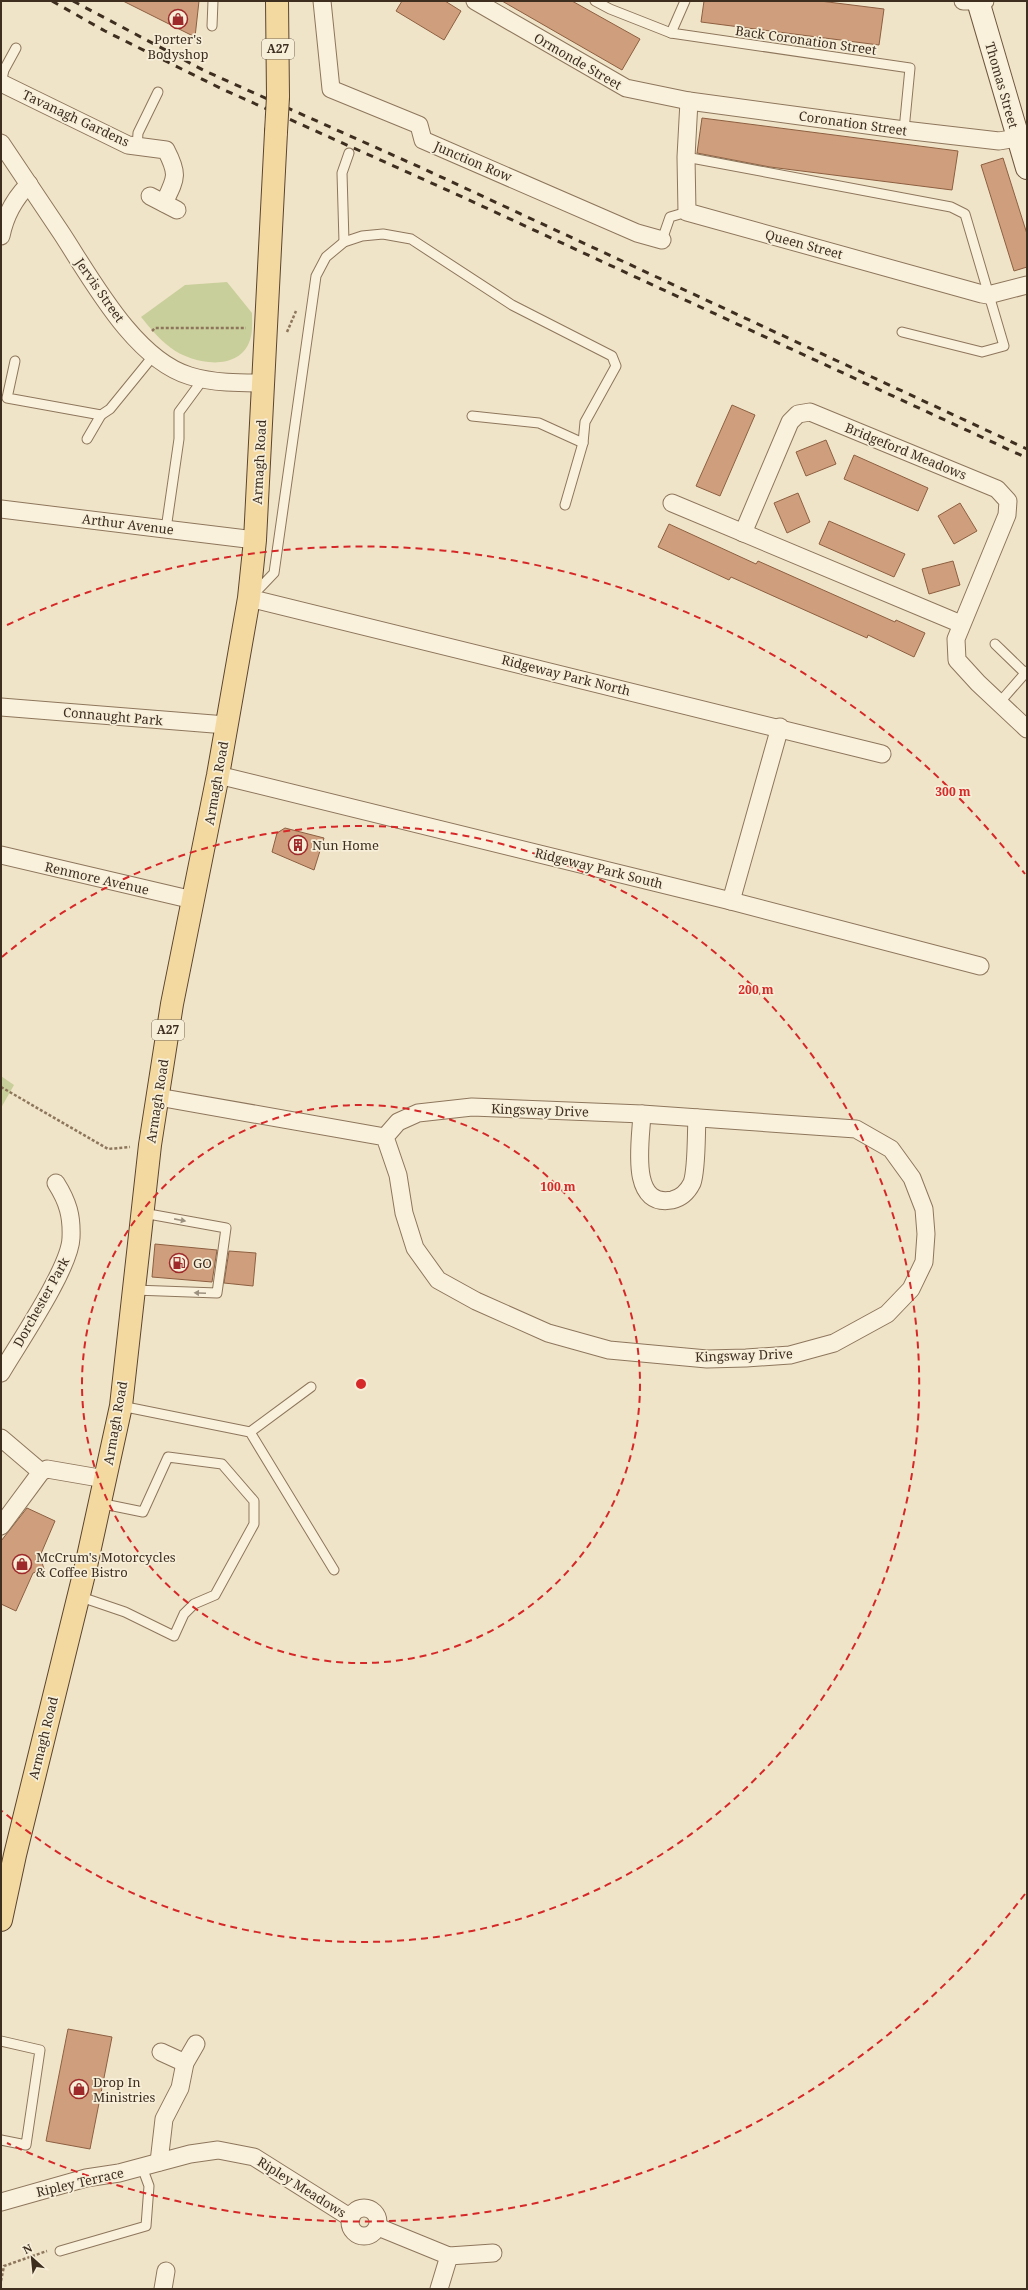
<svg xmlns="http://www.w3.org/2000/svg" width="1028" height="2290" font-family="'Noto Serif',serif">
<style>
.green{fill:#c9cf9b}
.building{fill:#cf9f7d;stroke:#8d5f41}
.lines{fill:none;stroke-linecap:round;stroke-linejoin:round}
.lane-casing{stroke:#8d765c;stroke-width:11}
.street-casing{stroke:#8d765c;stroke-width:19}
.secondary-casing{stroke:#6f573f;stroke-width:24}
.primary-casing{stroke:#5b4430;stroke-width:24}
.path{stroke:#8d765c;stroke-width:2.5;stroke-dasharray:3 2;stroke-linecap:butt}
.lane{stroke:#faf1dc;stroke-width:9}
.street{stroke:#faf1dc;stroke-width:17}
.secondary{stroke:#faf1dc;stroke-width:22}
.primary{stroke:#f3d9a0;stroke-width:22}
.rail{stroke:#3d2e20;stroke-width:3;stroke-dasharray:7 7;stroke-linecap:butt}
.primary-bridge-casing{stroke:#5b4430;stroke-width:24;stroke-linecap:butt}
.primary-bridge{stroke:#f3d9a0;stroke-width:22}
.oneway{fill:#9c907e}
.ring{fill:none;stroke:#d62828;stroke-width:2;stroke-dasharray:7 5}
.labels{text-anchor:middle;stroke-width:3.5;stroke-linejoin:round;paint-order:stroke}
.shield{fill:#f7eed8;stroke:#756857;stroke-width:1}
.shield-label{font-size:12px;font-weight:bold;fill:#3d2e20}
.poi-label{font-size:13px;fill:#3d2e20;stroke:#f7eed8;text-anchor:start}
.street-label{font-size:13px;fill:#3d2e20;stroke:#f7eed8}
.centre{fill:#d62828;stroke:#f7eed8;stroke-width:2}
.ring-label{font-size:12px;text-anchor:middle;font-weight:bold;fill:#d62828;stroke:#f7eed8;stroke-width:3.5;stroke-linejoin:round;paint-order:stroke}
</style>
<rect width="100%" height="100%" fill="#f0e4c8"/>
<g class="green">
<path d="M227,282l25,31c0,8 1,19 -2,27 -11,33 -58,24 -79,8 -12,-9 -21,-20 -30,-31l44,-32z"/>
<path d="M1,1076l13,9 -13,23z"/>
</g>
<g class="building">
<path d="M123,1h76l-4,36z"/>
<path d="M402,1h43l16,10 -17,29 -48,-29z"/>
<path d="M502,1h70l68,38 -18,31z"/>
<path d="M704,1h116l64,8 -5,36 -178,-23z"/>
<path d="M702,118l256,33 -6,39 -182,-23 -73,-14z"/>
<path d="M1003,158l24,76v33l-13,4 -33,-106z"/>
<path d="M732,405l23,10 -35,81 -24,-10z"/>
<path d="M826,440l10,24 -30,12 -10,-24z"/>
<path d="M854,455l74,33 -10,23 -74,-32z"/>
<path d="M798,493l12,29 -23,11 -13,-30z"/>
<path d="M960,503l17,28 -23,13 -16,-28z"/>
<path d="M829,521l76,33 -11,23 -75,-33z"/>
<path d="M669,524l87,40 2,-3 137,61 1,-2 29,13 -11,24 -46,-22 -1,3 -136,-61 -2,3 -71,-33z"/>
<path d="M953,561l7,24 -31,9 -7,-25z"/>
<path d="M285,828l39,10 -10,32 -42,-18 5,-19z"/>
<path d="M155,1244l62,6 -5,32 -60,-5z"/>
<path d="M229,1251l27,2 -3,33 -29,-3z"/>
<path d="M27,1508l28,13 -15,35 4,13 -11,4 -17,38 -15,-7v-63z"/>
<path d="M68,2029l44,8 -22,112 -44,-8z"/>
</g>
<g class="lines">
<defs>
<g id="lane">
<path d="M595,1l15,8 61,24"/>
<path d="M685,1l-14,32 239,35 -6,62"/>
<path d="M212,26l1,-25"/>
<path d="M1,83l3,-13 12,-22"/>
<path d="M137,147l1,-14 20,-41"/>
<path d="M686,157l265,50 14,7 39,132 -22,6 -80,-20"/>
<path d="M662,240l8,-23 17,-5"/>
<path d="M344,242l-2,-69 7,-20"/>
<path d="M15,361l-8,37 94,17 9,-6 44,-54"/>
<path d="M472,416l67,7 44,20"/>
<path d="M87,439l14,-24"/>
<path d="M166,529l13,-90v-27l25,-34"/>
<path d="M253,595l21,-22 42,-297 10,-19 18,-15 18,-6 21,-2 28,5 101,66 100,51 4,10 -31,56 -2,21 -18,62"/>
<path d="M995,644l30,29"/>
<path d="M999,703l28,-32"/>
<path d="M134,1290l83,3 9,-65 -83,-15"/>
<path d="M121,1406l129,26 84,138"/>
<path d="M250,1432l61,-45"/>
<path d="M78,1596l47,16 49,24 10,-22 10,-10 21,-9 39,-71v-23l-32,-37 -54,-7 -25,55 -44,-9"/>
<path d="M1,2041l39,9 -14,95 -25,-5"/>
<path d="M60,2251l86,-25 3,-40 -7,-19"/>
</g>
<g id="street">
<path d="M322,1l9,88 88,36 4,15 214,93 25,7"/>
<path d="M475,1l151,87 63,13 215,29 95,11 18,-3"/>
<path d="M963,1h22"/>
<path d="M1,83l127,62 38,5c13,25 10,28 -2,53"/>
<path d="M689,101l-3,56 1,55 295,82 6,1 39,-10"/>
<path d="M1,143c20,30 41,61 61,91 30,46 73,126 128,142 23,7 50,7 73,7"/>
<path d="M150,196l27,14"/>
<path d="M1,236c4,-20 14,-38 28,-52"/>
<path d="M672,503l289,121"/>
<path d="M1,509l254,31"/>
<path d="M743,533l47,-111 8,-8 12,-2 187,77 11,12 -1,14 -51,124 1,21 21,23 49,46"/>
<path d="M249,598l633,156"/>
<path d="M1,707l225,18"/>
<path d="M218,775l513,126 249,65"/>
<path d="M1,855l192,45"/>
<path d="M731,901l49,-174"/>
<path d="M158,1097l227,40 13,-15 20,-9 54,-6 170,7 214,15 35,20 21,29 12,31 2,25 -2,28 -13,27 -24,25 -53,29 -44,12 -44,3 -39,1 -98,-9 -61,-17 -72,-32 -38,-21 -23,-32 -11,-35 -6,-38 -13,-38"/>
<path d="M642,1114c-1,25 -14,94 30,86 9,-2 16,-9 20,-17 5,-14 4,-49 5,-65"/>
<path d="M1,1373c17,-29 69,-105 70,-135 1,-22 -3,-36 -15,-55"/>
<path d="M1,1438l40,34"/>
<path d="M1,1526l40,-54 6,-3 58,10"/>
<path d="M161,2052l24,11"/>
<path d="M159,2162l5,-43 16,-31 5,-25 11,-19"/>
<path d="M1,2202l85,-24 33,-5 71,-19 28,-4 36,7 97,61"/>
<circle cx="364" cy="2222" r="14"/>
<path d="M378,2227l71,29 44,-3"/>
<path d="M163,2289l3,-18"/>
<path d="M439,2289l10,-33"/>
</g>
<path id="secondary" d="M978,1l49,167"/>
<g id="primary">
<path d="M277,1l1,96"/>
<path d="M1,1920l14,-65 71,-289 35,-160 29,-261 22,-141 46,-229 31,-177 6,-58 21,-408"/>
</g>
</defs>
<use href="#lane" class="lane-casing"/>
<use href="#street" class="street-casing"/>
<use href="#secondary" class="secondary-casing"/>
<use href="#primary" class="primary-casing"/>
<g class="path">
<path d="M152,331l3,-3h91"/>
<path d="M287,332l9,-21"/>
<path d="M1,1087l107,62 22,-2"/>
<path d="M1,2281l3,-15 43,-15"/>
</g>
<use href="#lane" class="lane"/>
<use href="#street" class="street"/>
<use href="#secondary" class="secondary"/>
<use href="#primary" class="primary"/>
<g class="rail">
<path d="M52,1l53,30 115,57 236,106 571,264"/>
<path d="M73,1l132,70 219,98 603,280"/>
</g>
<defs>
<path id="primary-bridge" d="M276,132l2,-35"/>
</defs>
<use href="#primary-bridge" class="primary-bridge-casing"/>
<use href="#primary-bridge" class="primary-bridge"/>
</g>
<defs><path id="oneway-solid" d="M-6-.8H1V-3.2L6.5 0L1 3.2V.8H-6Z"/></defs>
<g class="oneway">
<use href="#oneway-solid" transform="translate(180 1220) rotate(11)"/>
<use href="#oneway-solid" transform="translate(200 1293) rotate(-178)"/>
</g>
<g class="ring">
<circle cx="361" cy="1384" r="279"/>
<path d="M2 957A558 558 0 1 1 2 1811"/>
<path d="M1025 1894A837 837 0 0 1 7 2143M7 625A837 837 0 0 1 1025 874"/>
</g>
<defs>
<symbol id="shop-ring" viewBox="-11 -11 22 22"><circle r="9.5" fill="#f7eed8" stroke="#9e2a2b" stroke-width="1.5"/><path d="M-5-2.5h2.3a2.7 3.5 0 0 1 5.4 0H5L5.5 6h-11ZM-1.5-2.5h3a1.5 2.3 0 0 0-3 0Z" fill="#9e2a2b"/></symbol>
<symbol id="building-ring" viewBox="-11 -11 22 22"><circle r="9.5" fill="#f7eed8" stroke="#9e2a2b" stroke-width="1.5"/><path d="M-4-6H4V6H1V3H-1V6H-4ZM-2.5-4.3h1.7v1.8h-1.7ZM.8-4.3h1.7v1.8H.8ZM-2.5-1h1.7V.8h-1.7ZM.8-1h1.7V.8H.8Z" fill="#9e2a2b"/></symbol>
<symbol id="fuel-ring" viewBox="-11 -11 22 22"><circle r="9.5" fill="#f7eed8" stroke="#9e2a2b" stroke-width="1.5"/><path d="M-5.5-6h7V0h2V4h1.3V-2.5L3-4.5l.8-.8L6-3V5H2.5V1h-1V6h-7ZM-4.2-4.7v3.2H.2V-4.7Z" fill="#9e2a2b"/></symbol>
</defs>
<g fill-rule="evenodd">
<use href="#shop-ring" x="167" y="8" width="22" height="22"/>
<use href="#building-ring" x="287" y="834" width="22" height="22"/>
<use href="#fuel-ring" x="168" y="1252" width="22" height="22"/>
<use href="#shop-ring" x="11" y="1553" width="22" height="22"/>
<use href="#shop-ring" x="68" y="2078" width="22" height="22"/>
</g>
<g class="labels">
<g class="shield">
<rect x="262" y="39" width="32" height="20" rx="3"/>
<rect x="152" y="1020" width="32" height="20" rx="3"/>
</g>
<g class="shield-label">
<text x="278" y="53">A27</text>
<text x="168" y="1034">A27</text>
</g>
<g class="poi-label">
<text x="178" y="44" text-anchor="middle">Porter's<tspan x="178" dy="15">Bodyshop</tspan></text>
<text x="312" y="850">Nun Home</text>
<text x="193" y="1268">GO</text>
<text x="36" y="1562">McCrum's Motorcycles<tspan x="36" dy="15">&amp; Coffee Bistro</tspan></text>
<text x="93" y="2087">Drop In<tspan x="93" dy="15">Ministries</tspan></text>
</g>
<g class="street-label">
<text transform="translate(806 40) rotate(8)" y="5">Back Coronation Street</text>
<text transform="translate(578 61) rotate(30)" y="5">Ormonde Street</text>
<text transform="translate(1002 85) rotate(74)" y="5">Thomas Street</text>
<text transform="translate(76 118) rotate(25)" y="5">Tavanagh Gardens</text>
<text transform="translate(853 123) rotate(8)" y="5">Coronation Street</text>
<text transform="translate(473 161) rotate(23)" y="5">Junction Row</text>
<text transform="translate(804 244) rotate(15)" y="5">Queen Street</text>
<text transform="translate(100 290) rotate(55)" y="5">Jervis Street</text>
<text transform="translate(906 451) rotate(22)" y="5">Bridgeford Meadows</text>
<text transform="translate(259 462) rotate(-87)" y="5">Armagh Road</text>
<text transform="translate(128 524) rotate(7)" y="5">Arthur Avenue</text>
<text transform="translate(566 675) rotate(14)" y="5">Ridgeway Park North</text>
<text transform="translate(113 716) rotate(5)" y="5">Connaught Park</text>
<text transform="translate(216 783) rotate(-80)" y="5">Armagh Road</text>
<text transform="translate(599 868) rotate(14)" y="5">Ridgeway Park South</text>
<text transform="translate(97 878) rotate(13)" y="5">Renmore Avenue</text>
<text transform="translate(157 1101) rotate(-81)" y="5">Armagh Road</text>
<text transform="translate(540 1110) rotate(2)" y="5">Kingsway Drive</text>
<text transform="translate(41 1302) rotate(-61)" y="5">Dorchester Park</text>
<text transform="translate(744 1355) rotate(-2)" y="5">Kingsway Drive</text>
<text transform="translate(115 1423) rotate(-80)" y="5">Armagh Road</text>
<text transform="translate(43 1738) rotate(-76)" y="5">Armagh Road</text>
<text transform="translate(80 2182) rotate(-13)" y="5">Ripley Terrace</text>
<text transform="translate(302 2187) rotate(32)" y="5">Ripley Meadows</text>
</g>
</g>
<circle cx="361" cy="1384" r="6" class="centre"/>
<g class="ring-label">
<text x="953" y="796">300 m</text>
<text x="756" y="994">200 m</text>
<text x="558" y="1191">100 m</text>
</g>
<rect width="1028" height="2290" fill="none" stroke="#3d2e20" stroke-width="4"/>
<g transform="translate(32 2258) rotate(333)" stroke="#f7eed8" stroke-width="3" paint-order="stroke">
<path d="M0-3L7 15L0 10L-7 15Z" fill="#3d2e20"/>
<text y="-6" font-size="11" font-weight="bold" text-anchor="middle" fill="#3d2e20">N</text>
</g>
</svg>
